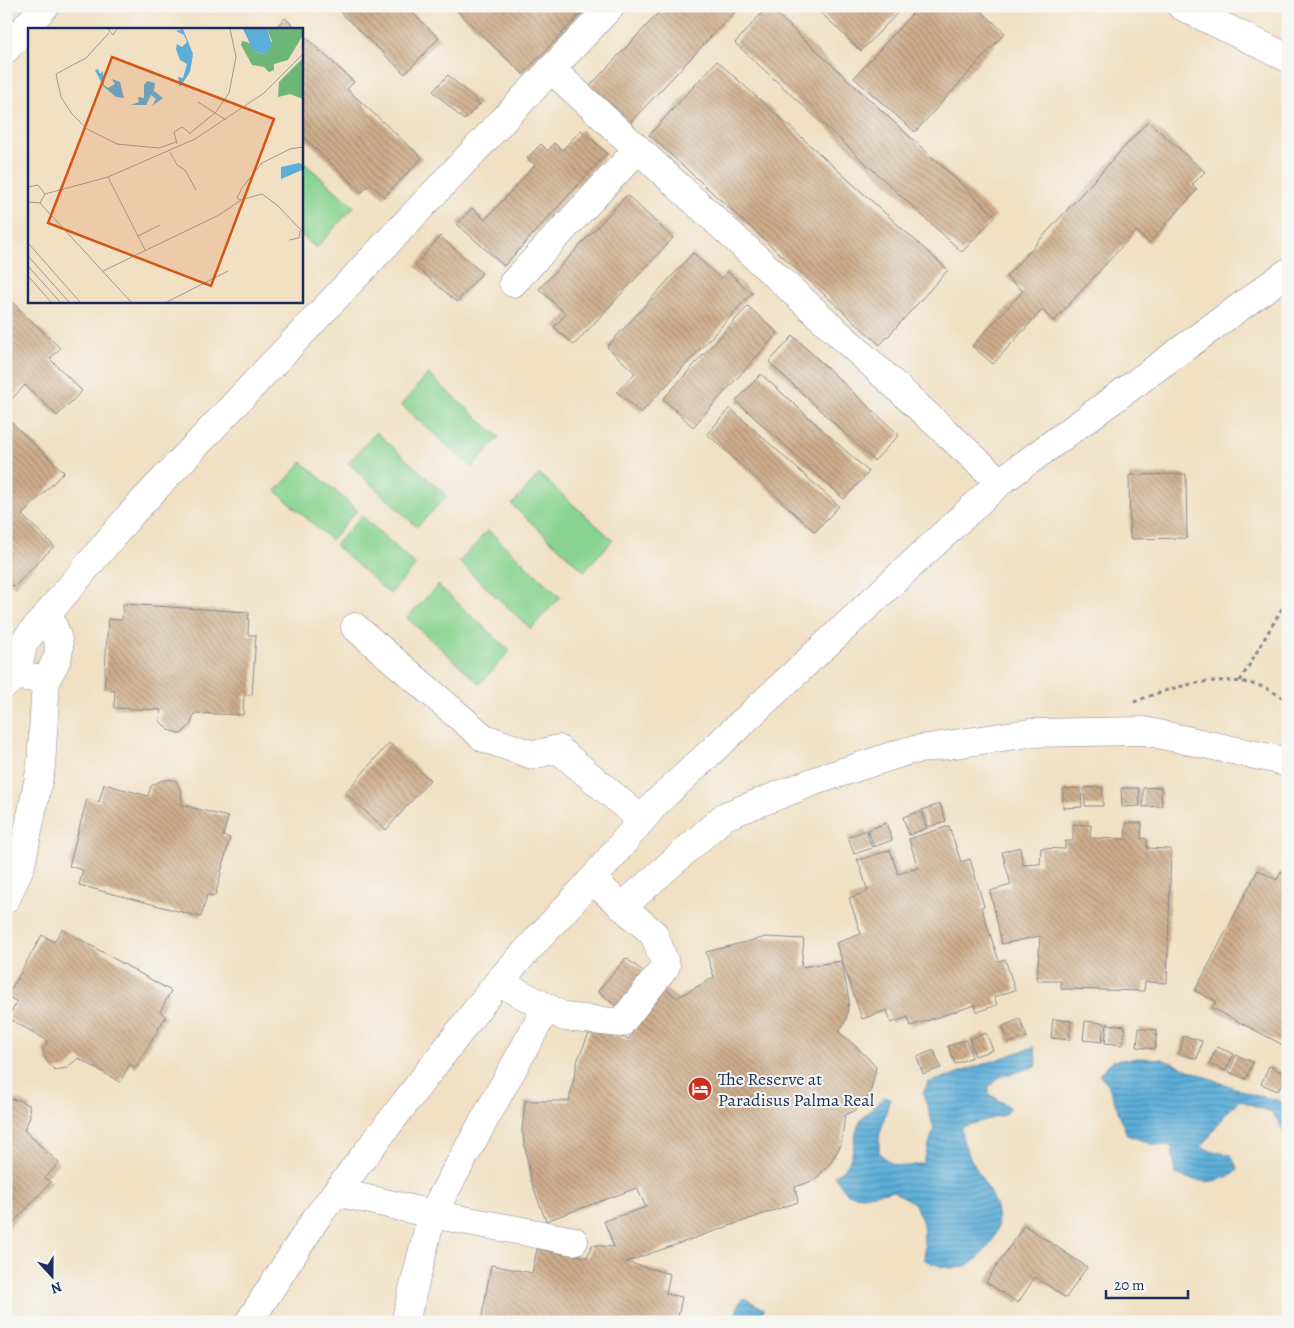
<svg xmlns="http://www.w3.org/2000/svg" width="1294" height="1328" font-family="Alegreya,serif">
<style>
.pitch{fill:#88d390;stroke:#528177}
.water{fill:url(#water-rules);stroke:#3c6e9a}
.building{fill:url(#building-back-hatch)}
.lines{fill:none;stroke-linecap:round;stroke-linejoin:round}
.minor-casing{stroke:#868890;stroke-width:29}
.path{stroke:#868890;stroke-width:3;stroke-dasharray:4 4;stroke-linecap:butt}
.minor{stroke:#fff;stroke-width:28}
.labels{text-anchor:middle;stroke-width:4;stroke-linejoin:round;paint-order:stroke}
.poi-label{font-size:18px;fill:#1b2f5e;stroke:#f6f6f2;text-anchor:start}
.inset-road{fill:none;stroke:#9b999b;stroke-width:1}
.view{fill:#d45514;fill-opacity:0.15;stroke:#d45514;stroke-width:2.5}
.inset-edge{fill:none;stroke:#1b2f5e;stroke-width:2.5}
</style>
<defs>
<pattern id="water-rules" width="6" height="5" patternUnits="userSpaceOnUse" patternTransform="scale(1.25)"><rect width="6" height="5" fill="#5cadd7"/><path d="M0 2.5h6" fill="none" stroke="#4b8db2"/></pattern>
<pattern id="building-back-hatch" width="6" height="6" patternUnits="userSpaceOnUse" patternTransform="scale(1.25)"><rect width="6" height="6" fill="#cead8b"/><path d="M-1 5l2 2M0 0l6 6M5-1l2 2" fill="none" stroke="#a68d75"/></pattern>
</defs>
<rect width="100%" height="100%" fill="#f6f6f2"/>
<filter id="ink" filterUnits="userSpaceOnUse"><feTurbulence type="fractalNoise" baseFrequency=".02" numOctaves="2"/><feDisplacementMap in="SourceGraphic" scale="10" xChannelSelector="R" yChannelSelector="G"/><feConvolveMatrix kernelMatrix="1 2 1 2 8 2 1 2 1" color-interpolation-filters="sRGB"/></filter>
<filter id="wash" filterUnits="userSpaceOnUse"><feTurbulence type="fractalNoise" baseFrequency=".0096" numOctaves="4" result="noise"/><feDisplacementMap in="SourceGraphic" scale="20" xChannelSelector="R" yChannelSelector="G"/><feGaussianBlur stdDeviation="1.12" result="paint"/><feColorMatrix in="noise" values="0 0 0 0 0 0 0 0 0 0 0 0 0 0 0 0 0 1.4 0 .05"/><feComposite in="paint" operator="in"/></filter>
<g filter="url(#wash)">
<rect width="100%" height="100%" fill="#f1e0c3"/>
<g class="pitch">
<path d="M301,160l53,47 -38,41 -15,-13z"/>
<path d="M428,374l71,63 -27,30 -71,-62z"/>
<path d="M376,432l71,64 -30,31 -69,-64z"/>
<path d="M302,462l55,48 -26,30 -55,-49z"/>
<path d="M539,474l74,66 -29,31 -72,-66z"/>
<path d="M362,516l54,49 -26,29 -55,-49z"/>
<path d="M488,530l72,67 -29,32 -72,-67z"/>
<path d="M438,585l72,66 -30,33 -73,-66z"/>
</g>
<g class="water">
<path d="M1034,1047l3,19 -37,11 -11,10v7l21,13 -6,8 -43,12c2,47 69,84 17,131 -17,15 -35,11 -53,2l-2,-37 -9,-20 -22,-12 -29,5 -15,-2 -14,-18c26,-16 15,-32 26,-54 3,-6 18,-19 24,-25l6,1 -11,39v15c16,17 22,16 44,11l11,-34 -11,-36 5,-10z"/>
<path d="M1137,1058l25,1 62,25 30,11 24,5 10,8v31l-15,-26 -34,-13 -15,16 -23,32 30,7 7,15c-22,16 -39,13 -63,4l-3,-28 -20,-2 -25,-9 -19,-51 -9,-10 13,-13z"/>
<path d="M744,1298l20,11 -5,13h-25l4,-18z"/>
</g>
<g id="blocks">
<g class="building">
<path d="M334,6h71l34,32 -34,36z"/>
<path d="M452,6h136l-65,68z"/>
<path d="M665,6h75l-114,121 -40,-37z"/>
<path d="M768,6l228,210 -34,36 -227,-209z"/>
<path d="M814,6h90l-43,45z"/>
<path d="M919,6h57l29,27 -90,99 -61,-54z"/>
<path d="M285,18l11,11h-22z"/>
<path d="M301,33l53,49 -7,7 75,69 -38,39 -14,-13 -8,8 -61,-57z"/>
<path d="M717,61l231,209 -68,75 -231,-210z"/>
<path d="M448,75l32,29 -16,16 -31,-29z"/>
<path d="M1148,121l57,51 -13,13 5,5 -48,53 -13,-12 -82,90 -12,-11 -49,54 -21,-18 51,-55 -17,-14z"/>
<path d="M581,130l26,23 -103,113 -47,-42 15,-16 13,12 50,-55 -8,-7 14,-14 7,7 6,-8 8,7z"/>
<path d="M627,195l46,43 -99,107 -20,-18 12,-13 -27,-25z"/>
<path d="M440,236l42,37 -25,29 -42,-36z"/>
<path d="M693,253l28,26 6,-8 25,22 -111,120 -24,-21 18,-19 -28,-26z"/>
<path d="M6,296l54,52 -10,11 32,32 -25,25 -32,-31 -19,20z"/>
<path d="M748,306l30,27 -85,94 -30,-28z"/>
<path d="M793,336l106,99 -25,26 -105,-99z"/>
<path d="M761,374l108,98 -25,27 -108,-98z"/>
<path d="M730,408l109,98 -24,26 -108,-98z"/>
<path d="M6,417l58,55 -42,43 32,31 -40,41 -8,-8z"/>
<path d="M1186,474l1,64 -57,1 -1,-64z"/>
<path d="M123,604l126,8 -1,23h8l-4,60h-8l-1,20 -48,-2 -5,13 -9,8 -12,-4 -9,-9 1,-11 -47,-2 1,-18 -11,-1 4,-70 14,1z"/>
<path d="M389,743l41,37 -44,50 -41,-37z"/>
<path d="M162,780h13l6,10 1,15 46,12 -5,19 7,2 -15,58 -8,-1 -6,22 -122,-32 4,-15 -14,-4 18,-67 12,3 5,-18 44,12 3,-10z"/>
<path d="M1103,787v19h-18l-1,-18z"/>
<path d="M1161,787l1,19 -19,1v-19z"/>
<path d="M1081,788l1,19 -19,1v-19z"/>
<path d="M1121,788h18l1,18 -18,1z"/>
<path d="M940,804l6,17 -17,6 -7,-17z"/>
<path d="M920,811l7,17 -18,7 -6,-18z"/>
<path d="M886,823l6,17 -18,7 -6,-17z"/>
<path d="M1126,823h16l-1,15 6,1v9l24,1 -4,134 -22,-1 -1,9 -83,-2v-8h-24l3,-45 -38,8 -12,-53 21,-6 -9,-33 18,-5 3,18 17,-1 1,-16 24,1v-8h8v-17l18,1 -1,13 35,1z"/>
<path d="M949,826l12,36 9,-3 14,47 -3,1 18,54 6,-2 10,31 -21,7 3,8 -20,7 -2,-7 -64,21 -3,-9 -17,6 -4,-13 -25,9 -26,-76 25,-9 -12,-36 19,-7 -11,-33 2,2 31,-10 8,24 20,-6 -9,-29z"/>
<path d="M866,830l6,18 -18,6 -6,-17z"/>
<path d="M1258,870l19,10 4,-9 7,4 -1,172 -75,-39 4,-7 -21,-10z"/>
<path d="M62,929l109,62 -11,21 6,4 -30,52 -6,-4 -10,18 -42,-24 -11,10 -12,2 -8,-8 -4,-12 5,-9 -40,-23 9,-16 -10,-6 35,-61 12,7z"/>
<path d="M766,937l38,2 -3,28 41,-6 7,40 -3,19 -7,12 20,17 17,18 -6,27 -13,15 -12,6 -4,30 -11,18 -15,17 -20,7 3,15 -172,60 44,12 -4,20 16,3 -5,25h-196l10,-57 41,8 5,-24 50,8 5,-12 22,2 -10,-26 42,-14 -9,-19 -91,33 -15,-40 -9,-51 3,-29h44l9,-42 13,-30 38,10 8,-14 -39,-34 28,-33 51,40 37,-21 -8,-25z"/>
<path d="M1020,1019l7,18 -18,6 -6,-17z"/>
<path d="M1053,1019l18,2 -2,19 -18,-2z"/>
<path d="M1085,1021l19,2 -2,19 -19,-2z"/>
<path d="M1107,1024l18,2 -2,19 -18,-2z"/>
<path d="M1139,1028l18,2 -2,19 -18,-2z"/>
<path d="M986,1033l7,17 -18,6 -6,-17z"/>
<path d="M1184,1036l18,5 -5,18 -18,-5z"/>
<path d="M966,1040l6,17 -17,7 -7,-18z"/>
<path d="M1217,1047l17,7 -8,17 -17,-7z"/>
<path d="M934,1050l7,18 -18,6 -6,-17z"/>
<path d="M1236,1055l17,7 -7,17 -17,-7z"/>
<path d="M1269,1066l17,8 -8,17 -17,-7z"/>
<path d="M6,1099l12,1 11,5 1,12 -6,13 35,33 -14,15 6,4 -42,45 -3,-3z"/>
<path d="M1024,1225l63,42 -21,31 -31,-21 -17,26 -32,-21z"/>
</g>
</g>
</g>
<g filter="url(#ink)">
<use href="#blocks" fill-opacity="0" stroke="#868890" stroke-width="1"/>
<g class="lines">
<defs>
<g id="minor">
<path d="M1181,6l107,52"/>
<path d="M6,49l39,-43"/>
<path d="M551,69l449,413"/>
<path d="M513,283l125,-134"/>
<path d="M355,627l129,111 49,17 25,-6 84,71"/>
<path d="M46,679c19,-30 15,-34 2,-65"/>
<path d="M6,684l10,-8 8,-34 108,-129 479,-507"/>
<path d="M6,899l15,-34 20,-98 5,-88 -30,-3"/>
<path d="M622,907l103,-91 90,-35 92,-30 122,-18 115,-2 135,29 9,4"/>
<path d="M498,982l67,35 56,6 45,-57 -12,-32 -62,-54"/>
<path d="M336,1192l96,22 142,27"/>
<path d="M249,1322l68,-105 181,-235 94,-102 64,-77 344,-321 288,-210"/>
<path d="M405,1322l27,-108 115,-207"/>
</g>
</defs>
<use href="#minor" class="minor-casing"/>
<g class="path">
<path d="M1240,681l48,-83"/>
<path d="M1134,702c40,-16 84,-29 126,-16 10,3 19,10 28,14"/>
</g>
<use href="#minor" class="minor"/>
</g>
</g>
<defs>
<symbol id="hotel-disc" viewBox="-11 -11 22 22"><circle r="9.5" fill="#c8321e" stroke="#f6f6f2"/><path d="M-6-4.5h1.5V1H6V5H4.5V3h-9V5H-6ZM-4 0a1.8 1.8 0 1 1 3.6 0ZM.5 0V-2.5h3Q6-2.5 6 0Z" fill="#fff"/></symbol>
</defs>
<g fill-rule="evenodd">
<use href="#hotel-disc" x="686" y="1075" width="28" height="28"/>
</g>
<g class="labels">
<g class="poi-label">
<text x="718" y="1085">The Reserve at<tspan x="718" dy="21">Paradisus Palma Real</tspan></text>
</g>
</g>
<g transform="translate(28 28)">
<rect width="275" height="275" fill="#f1e0c3"/>
<path d="M239,1h36v6l-15,25 -14,4v6l-5,2 -5,-5 -12,-2 -11,-20 1,-4 5,1 5,3 2,7 11,2 7,-13zM275,30v41l-13,-5 -12,3 1,-15z" fill="#6eb57a"/>
<path d="M155,1l10,25 -3,18 -10,15 -2,-10 5,1 4,-14 -7,-4 -4,-11 1,-5 5,3 5,-5 -3,-7 -8,-4zM215,1h24l5,16 -7,9 -11,-2zM70,41l2,5 3,-3 1,14 4,3 7,-4 -3,-5 8,3 4,16 -8,-1 -13,-11 -8,-16zM119,53l8,2 -1,8 9,7 -11,8 4,-7 -5,-4 -5,10h-15l8,-3 -1,-5 6,1v-13zM271,135l4,2 -1,5 -21,9v-12z" fill="#5cadd7"/>
<path class="inset-road" d="M80,1l5,6 4,-6M81,5l-23,25 -30,16 5,23 11,17 15,15 30,15 42,4 17,-6M170,74l28,18M162,105l25,-20 14,-20 7,-36 -6,-28M149,116l-3,-12 8,-5 9,7M142,124l7,13 8,5 11,20M80,149l37,73M0,159l10,-2 7,9 -5,9 -12,-1M17,166l63,-17 87,-38 69,-46 39,-39M213,172l-4,-2 5,-10 20,-25 28,-14 13,-2M12,175l91,99M110,208l22,-11M261,212l10,-2 1,-7M0,215l52,59M0,228l41,46M0,238l32,36M75,243l116,-56 22,-15 21,-6 15,11 26,27M0,248l23,26M139,274l61,-31"/>
<path class="view" d="M84,29l162,62 -63,167 -163,-63z"/>
<rect width="275" height="275" class="inset-edge"/>
</g>
<rect width="1294" height="1328" fill="none" stroke="#f6f6f2" stroke-width="25"/>
<g transform="translate(52 1276) rotate(159)" stroke="#f6f6f2" stroke-width="4" paint-order="stroke">
<path d="M0-4L9 19L0 12L-9 19Z" fill="#1b2f5e"/>
<text y="-8" font-size="14" font-weight="bold" text-anchor="middle" fill="#1b2f5e">N</text>
</g>
<path d="M1106 1290v8h82v-8" fill="none" stroke="#1b2f5e" stroke-width="2.5"/>
<text x="1114" y="1290" font-size="15" fill="#1b2f5e" stroke="#f6f6f2" stroke-width="4" paint-order="stroke">20 m</text>
</svg>
